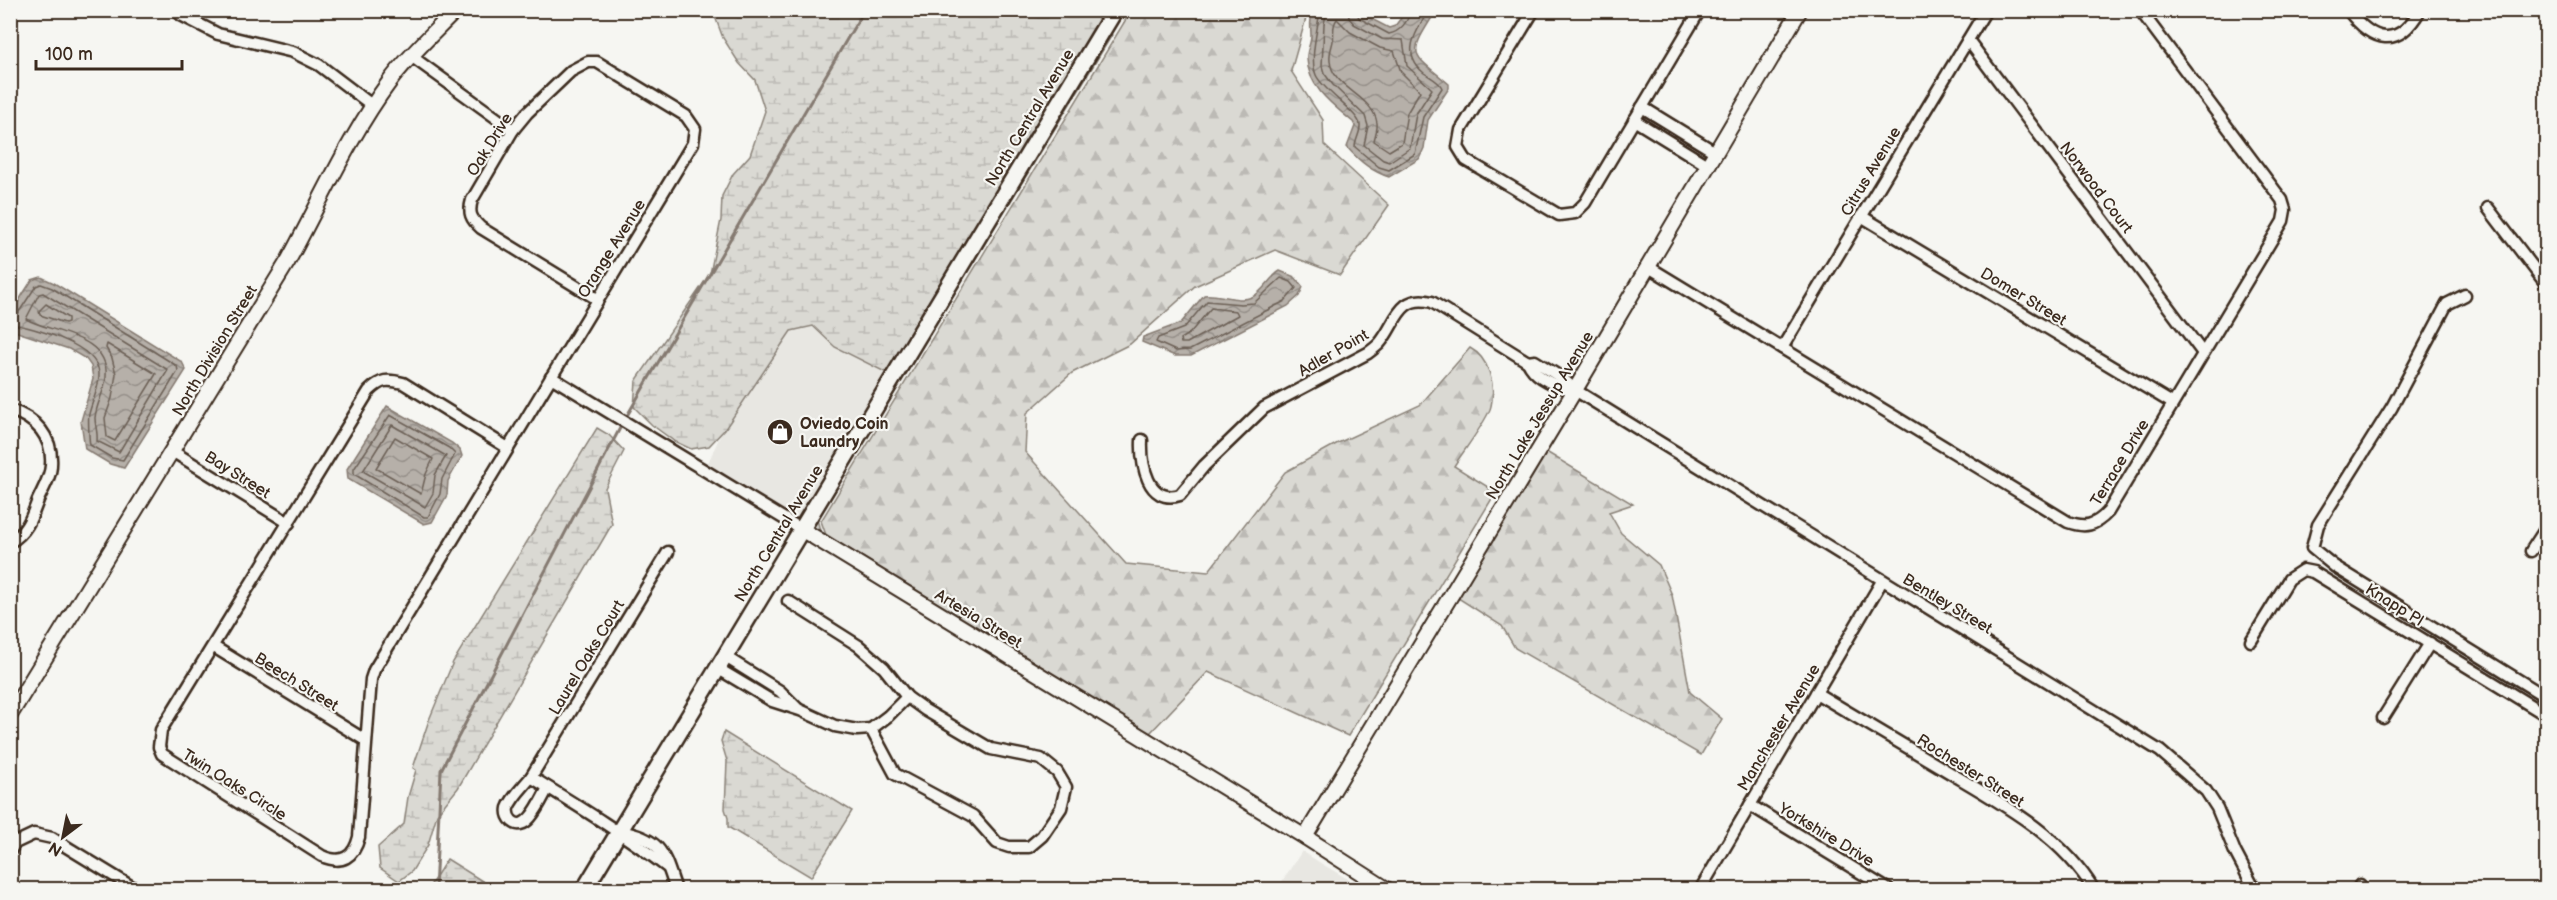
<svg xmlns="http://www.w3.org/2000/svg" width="2557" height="900" font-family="'Balsamiq Sans',sans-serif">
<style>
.built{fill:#e8e7e2}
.forest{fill:url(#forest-firs);stroke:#8a8278;stroke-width:1.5}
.wetland{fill:url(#wetland-marsh);stroke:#8a8278;stroke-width:1.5}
.water{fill:url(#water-waves);stroke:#857a71;stroke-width:1.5}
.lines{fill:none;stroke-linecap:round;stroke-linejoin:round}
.shore{stroke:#6c6056;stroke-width:1.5}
.stream{stroke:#857a71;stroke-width:3}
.street-casing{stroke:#3b2a1e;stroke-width:15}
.secondary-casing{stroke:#3b2a1e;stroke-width:18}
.primary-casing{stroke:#3b2a1e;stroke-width:20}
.street{stroke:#f6f6f2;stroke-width:10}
.secondary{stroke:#f6f6f2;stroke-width:14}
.primary{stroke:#f6f6f2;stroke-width:15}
.labels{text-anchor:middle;stroke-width:4.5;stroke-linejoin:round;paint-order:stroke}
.street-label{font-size:16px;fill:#3b2a1e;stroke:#f6f6f2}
.poi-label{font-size:16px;font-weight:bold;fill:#3b2a1e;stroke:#f6f6f2;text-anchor:start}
</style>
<defs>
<pattern id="forest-firs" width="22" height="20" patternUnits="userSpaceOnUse" patternTransform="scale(1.5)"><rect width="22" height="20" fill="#dad9d3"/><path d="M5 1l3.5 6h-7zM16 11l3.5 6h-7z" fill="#bcbab5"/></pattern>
<pattern id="wetland-marsh" width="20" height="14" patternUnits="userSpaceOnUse" patternTransform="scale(1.5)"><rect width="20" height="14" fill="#dad9d3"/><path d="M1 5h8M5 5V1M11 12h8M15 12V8" fill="none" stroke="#bcbab5"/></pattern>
<pattern id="water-waves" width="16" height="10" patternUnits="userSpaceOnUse" patternTransform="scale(1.5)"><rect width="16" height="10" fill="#b6b0a9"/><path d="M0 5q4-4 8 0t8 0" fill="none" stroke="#958f89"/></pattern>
</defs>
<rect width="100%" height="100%" fill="#f6f6f2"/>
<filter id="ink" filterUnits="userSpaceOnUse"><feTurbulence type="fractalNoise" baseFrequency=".0167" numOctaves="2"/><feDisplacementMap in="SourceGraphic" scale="12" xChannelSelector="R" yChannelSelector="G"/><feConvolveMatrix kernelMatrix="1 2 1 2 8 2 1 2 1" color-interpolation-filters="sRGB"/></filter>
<g filter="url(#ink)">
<g class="built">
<path d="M814,326l21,21 54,27 -89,148 -93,-57 14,-31 70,-103z"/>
<path d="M1302,851l20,13 43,25h-88z"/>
</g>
<g class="forest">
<path d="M1131,11h177l-17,60 32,49 1,25 65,60 -49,70 -65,-25 -80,36 -65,58 -58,29 -45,40 -2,39 101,112 82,8 77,-100 53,-29 82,-38 50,-57c19,10 26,37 21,58 -2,12 -29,47 -37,60l42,26 -148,244 -140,-64 -59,62 -323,-199 -5,-14z"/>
<path d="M1543,450l90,54 -24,8 12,21 38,32 13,30 18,97 32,27 -21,36 -186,-107 -13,-22 -47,-30z"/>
</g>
<g class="wetland">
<path d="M713,11h396l-220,363 -54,-27 -22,-21 -22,5 -66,98 -16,17 -18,3 -17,-8 -22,-16 -18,-18 2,-26 74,-107 11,-54 1,-24 11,-22 17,-19 15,-44 -10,-31 -16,-17 -16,-25z"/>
<path d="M1109,33l3,2 -295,484 4,16 -13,-8z"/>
<path d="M597,428l12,7 15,16 -19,37 7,36 -154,264 -21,26 -9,31 -16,26 -13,10 -19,-13 -2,-21 26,-23 4,-27 8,-27 -3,-2 16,-48 24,-58z"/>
<path d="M724,732l128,79 -41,66 -83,-50v-9l-3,-9 2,-48 -6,-20z"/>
<path d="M447,859l48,30h-67z"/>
</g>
<g class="water">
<path d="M1317,11h39l33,17 6,-2 11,-15h30c-29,46 -26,40 13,73v4l-21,32 -4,28 -5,11 -30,18c-16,-5 -31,-17 -42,-30l8,-21 -2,-4c-20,-17 -45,-35 -46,-63 -1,-8 4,-15 4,-23 0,-10 -3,-19 6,-25z"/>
<path d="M1280,271l15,6 8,10 -4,9 -11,10 -97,50h-16l-33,-14 1,-5 38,-14 23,-28c15,-2 34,8 48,2 11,-5 18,-20 28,-26z"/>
<path d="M41,277l13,6 128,79 4,8 -62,98 -14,-4 -25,-15 -4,-28 12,-42 -2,-13 -5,-7 -17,-10 -58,-19c-1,-20 11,-34 21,-50z"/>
<path d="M387,406l65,37 8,7 2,6 -14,25 -1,14 -15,27 -8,2 -76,-45 -1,-10z"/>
</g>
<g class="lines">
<g class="shore">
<path d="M1320,10c-2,18 -11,49 -4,65 7,16 43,38 44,50 1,7 -5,15 -5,22l24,20 10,3 26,-16 8,-37 19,-29c-3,-7 -11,-10 -18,-15 -24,-19 -8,-42 5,-63"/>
<path d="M1327,10l-3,14 -2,42 2,7 9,12 32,31 3,10 -4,19 19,15 6,2 21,-14 6,-34 16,-25 -25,-23 -4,-26 -21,-1 -28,-15 -5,-6 -1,-8"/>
<path d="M1356,10l3,8 30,16c11,-2 20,-13 21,-24"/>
<path d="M1337,19l13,13 30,16 14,3 7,21 19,19 -13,22 -5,30 -13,8 -15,-10c1,-6 4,-12 3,-18 -4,-28 -46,-35 -47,-63 -1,-7 2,-13 3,-19 2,-9 -2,-14 4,-22z"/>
<path d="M1281,278l10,4 5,6 -11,13 -95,49 -14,1 -20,-9 2,-4 26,-10 23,-27 34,3 13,-1z"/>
<path d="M43,293l125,77 -49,82 -22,-11c1,-9 -2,-15 -2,-23 1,-14 10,-27 11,-41 4,-42 -55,-44 -80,-58l13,-25z"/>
<path d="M46,304l22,14v4l-3,1 -25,-8 -1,-4z"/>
<path d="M1211,308l25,3 2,4 -51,28h-6l-1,-4 10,-6z"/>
<path d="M10,318l7,-3 19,-29 5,-2 11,4 125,78 1,5 -55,89 -11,-2 -22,-13c-1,-4 -2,-28 -1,-31 3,-13 11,-27 10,-41 -2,-28 -65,-46 -89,-49"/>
<path d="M107,344l49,30 -41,67 -8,-4 -2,-19 7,-20 4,-24 -4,-16 -6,-10z"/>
<path d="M390,415l59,33 6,6 -13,25 -2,15 -12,23h-4l-70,-43v-5z"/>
<path d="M392,425l54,31 -11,19 -2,18 -8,14 -62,-36z"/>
<path d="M395,437l38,22 -7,15 -5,20 -45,-26z"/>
</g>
<g class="stream">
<path d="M628,414l236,-404"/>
<path d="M435,890l6,-120 179,-342"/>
</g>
<defs>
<g id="street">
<path d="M176,10l5,5 37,19 75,18 26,13 54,41"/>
<path d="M1534,10l-73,120 -3,17 8,13 93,55 16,-2 10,-10 115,-193"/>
<path d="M2348,10c25,33 50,39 72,0"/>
<path d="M1968,40l234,312"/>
<path d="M411,56l102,74"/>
<path d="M1642,107l73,45"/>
<path d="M1634,120l73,45"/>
<path d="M2488,208l58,76"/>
<path d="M1861,216l311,187"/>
<path d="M1647,266l421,256c17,6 27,4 40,-10l175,-291 2,-11 -3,-10 -142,-190"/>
<path d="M2465,295l-18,9 -55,103 -74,118 -6,23 22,18 212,131"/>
<path d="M1782,348l204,-338"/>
<path d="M1528,362c7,16 28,24 44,28"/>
<path d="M551,377l250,152"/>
<path d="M10,410c26,8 43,27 41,55 0,11 -8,24 -13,35 -6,16 -11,33 -28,42"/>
<path d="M1142,440c-1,23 5,65 38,55l24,-29 60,-58 104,-55c4,-3 8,-6 11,-9 17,-19 19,-51 53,-42l96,60 7,-1 27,17 13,12 585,361 46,40 11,17 18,44 20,38"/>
<path d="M508,448l-105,-65c-15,-4 -22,-4 -34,8l-208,339 -2,17 3,7 160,102c20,9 32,1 37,-19l12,-158 3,-9 319,-527 2,-14 -9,-13 -89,-54h-9l-17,9 -44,42 -14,17 -41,70c-4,13 -1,19 9,28l116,71"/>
<path d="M172,451l117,72"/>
<path d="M2531,551l15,-23"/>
<path d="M788,601l71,45 25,22 23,29 18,13 66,39 50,10 16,13 9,15 -5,21 -19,28 -13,11h-20l-12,-4 -24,-27 -78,-42 -24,-45"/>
<path d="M2251,641l38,-62 14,-9 10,2 233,143"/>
<path d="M214,647l151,93"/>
<path d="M724,656l56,35 17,17"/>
<path d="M717,668l55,33 28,9 35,16 22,4 14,-1 17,-13 19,-19"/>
<path d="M1816,693c42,25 84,50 126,75 55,33 118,65 152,122"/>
<path d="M2383,718l47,-75"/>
<path d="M531,777c47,29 93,57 136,90"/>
<path d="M548,788c-6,10 -21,47 -36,33 -4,-4 -5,-8 -4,-13 4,-11 16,-22 23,-31l137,-225"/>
<path d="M1750,805l139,85"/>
<path d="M620,831c42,8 43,21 56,59"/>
<path d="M10,851l5,-8 19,-9 18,4 85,52"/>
<path d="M1700,890l182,-309"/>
<path d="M2357,890l3,-5"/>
</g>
<g id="secondary">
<path d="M801,529l504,308 83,53"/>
<path d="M10,715l278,-454c33,-60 61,-125 102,-180 19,-26 44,-48 66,-71"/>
<path d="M1305,837l270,-447 225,-380"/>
</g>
<path id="primary" d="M584,890l531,-880"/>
</defs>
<use href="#street" class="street-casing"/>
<use href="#secondary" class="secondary-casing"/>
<use href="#primary" class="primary-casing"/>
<use href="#street" class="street"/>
<use href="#secondary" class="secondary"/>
<use href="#primary" class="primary"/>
</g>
</g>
<defs>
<symbol id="shop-disc" viewBox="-11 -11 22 22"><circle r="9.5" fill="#3b2a1e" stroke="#f6f6f2"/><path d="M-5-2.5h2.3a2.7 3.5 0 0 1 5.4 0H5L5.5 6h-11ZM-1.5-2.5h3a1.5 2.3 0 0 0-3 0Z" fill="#fff"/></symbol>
</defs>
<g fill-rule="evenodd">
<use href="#shop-disc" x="765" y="417" width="30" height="30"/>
</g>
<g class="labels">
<g class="street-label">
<text transform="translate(1029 117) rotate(-59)" y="6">North Central Avenue</text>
<text transform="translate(489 144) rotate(-58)" y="6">Oak Drive</text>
<text transform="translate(1870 171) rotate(-59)" y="6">Citrus Avenue</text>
<text transform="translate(2097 187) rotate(53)" y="6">Norwood Court</text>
<text transform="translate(611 248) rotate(-58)" y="6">Orange Avenue</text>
<text transform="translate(2024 296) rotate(31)" y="6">Domer Street</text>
<text transform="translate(214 350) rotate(-59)" y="6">North Division Street</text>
<text transform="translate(1333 352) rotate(-30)" y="6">Adler Point</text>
<text transform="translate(1539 415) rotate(-59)" y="6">North Lake Jessup Avenue</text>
<text transform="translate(2119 462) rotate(-59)" y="6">Terrace Drive</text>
<text transform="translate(238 474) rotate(32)" y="6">Bay Street</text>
<text transform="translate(778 533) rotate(-59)" y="6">North Central Avenue</text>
<text transform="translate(1948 603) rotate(31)" y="6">Bentley Street</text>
<text transform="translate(2395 604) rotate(32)" y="6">Knapp Pl</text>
<text transform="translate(979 618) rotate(31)" y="6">Artesia Street</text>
<text transform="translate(586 657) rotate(-59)" y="6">Laurel Oaks Court</text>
<text transform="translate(297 681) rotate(32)" y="6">Beech Street</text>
<text transform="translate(1778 727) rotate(-59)" y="6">Manchester Avenue</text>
<text transform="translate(1971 770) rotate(32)" y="6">Rochester Street</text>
<text transform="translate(235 784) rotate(32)" y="6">Twin Oaks Circle</text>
<text transform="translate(1827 834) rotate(31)" y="6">Yorkshire Drive</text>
</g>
<g class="poi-label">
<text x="800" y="429">Oviedo Coin<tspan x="800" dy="18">Laundry</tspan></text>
</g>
</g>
<rect width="2557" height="900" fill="none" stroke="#f6f6f2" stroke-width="36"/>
<rect x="18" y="18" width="2521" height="864" fill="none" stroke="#3b2a1e" stroke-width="2" filter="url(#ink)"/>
<g transform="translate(63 837) rotate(212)" stroke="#f6f6f2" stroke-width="4.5" paint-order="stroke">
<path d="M0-4.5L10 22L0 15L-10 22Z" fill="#3b2a1e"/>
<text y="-9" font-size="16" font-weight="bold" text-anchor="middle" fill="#3b2a1e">N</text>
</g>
<path d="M36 60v9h146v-9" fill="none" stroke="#3b2a1e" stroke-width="3"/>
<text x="45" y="60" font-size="18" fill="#3b2a1e" stroke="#f6f6f2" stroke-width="4.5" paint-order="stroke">100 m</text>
</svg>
